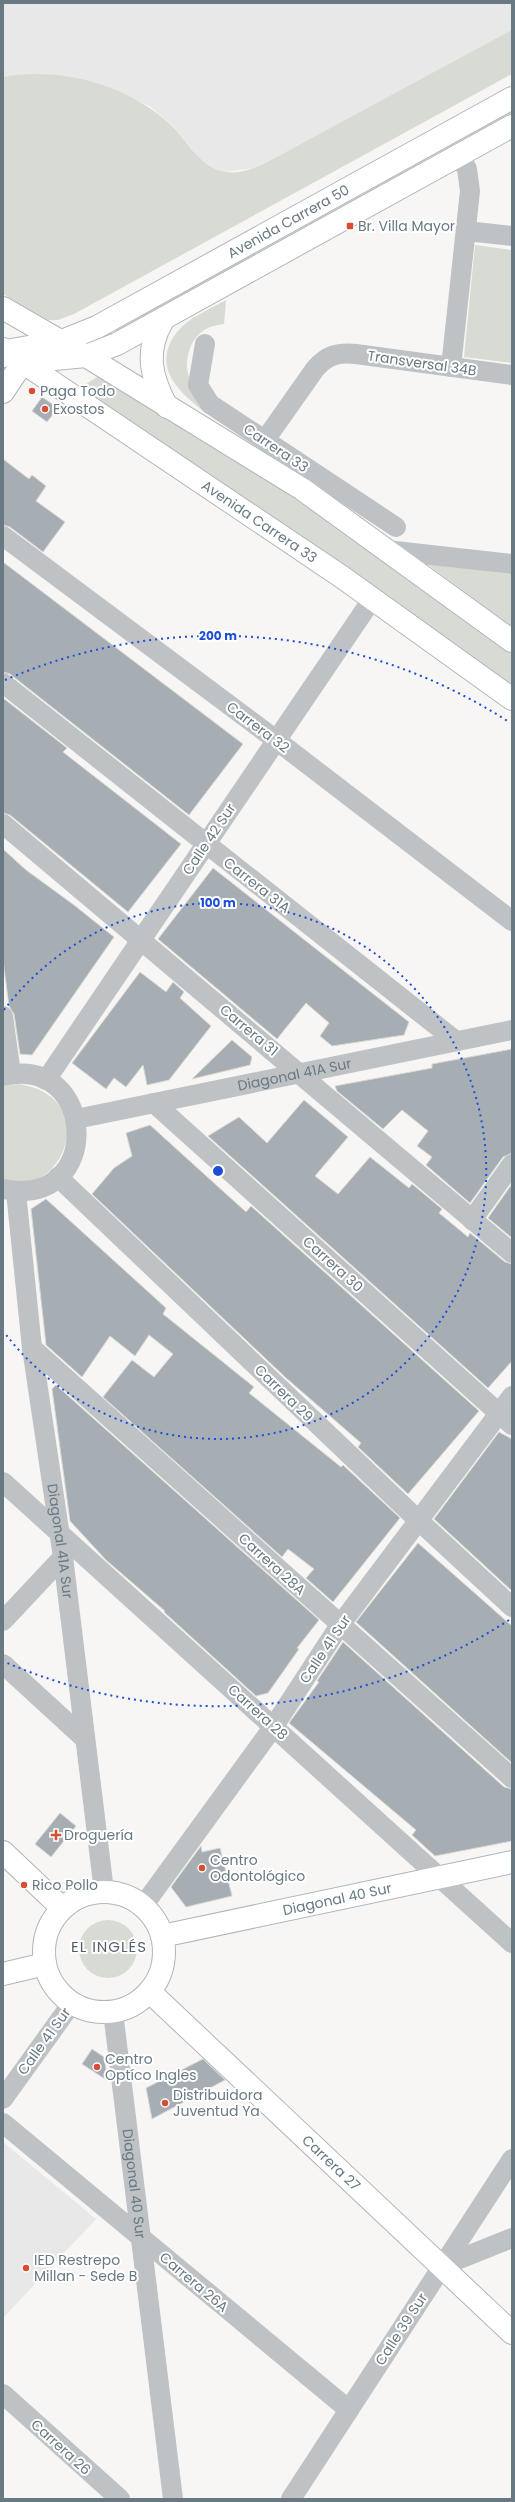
<svg xmlns="http://www.w3.org/2000/svg" width="515" height="2502" font-family="Poppins,sans-serif">
<style>
.built{fill:#e7e8e7}
.green{fill:#d7dbd3}
.building{fill:#a6aeb3;stroke:#d8d8d6}
.lines{fill:none;stroke-linecap:round;stroke-linejoin:round}
.secondary-casing{stroke:#b0b6ba;stroke-width:24}
.street{stroke:#bec2c5;stroke-width:20}
.secondary{stroke:#fff;stroke-width:22}
.ring{fill:none;stroke:#1d4ed8;stroke-width:2;stroke-dasharray:2 4}
.poi-dot{fill:#d74e34;stroke:#fff;stroke-width:1.5}
.labels{text-anchor:middle;stroke-width:4;stroke-linejoin:round;paint-order:stroke}
.street-label{font-size:14px;fill:#687983;stroke:#fff}
.poi-label{font-size:14px;fill:#687983;stroke:#fff;text-anchor:start}
.neighbourhood-label{font-size:15px;letter-spacing:1px;fill:#556168;stroke:#fff}
.centre{fill:#1d4ed8;stroke:#fff;stroke-width:2}
.ring-label{font-size:12px;text-anchor:middle;font-weight:bold;fill:#1d4ed8;stroke:#fff;stroke-width:4;stroke-linejoin:round;paint-order:stroke}
</style>
<rect width="100%" height="100%" fill="#f7f6f4"/>
<g class="built">
<path d="M3,3h509v29l-226,120 -33,16 -27,4 -13,-4 -13,-9 -27,-33 -22,-19 -20,-10 -31,-12 -53,-11 -44,3z"/>
<path d="M3,2142l93,77 -93,99z"/>
</g>
<g class="green">
<path d="M512,30v44l-438,240 -16,6h-10l-45,-26v-217c57,-11 127,8 169,49 16,16 28,42 54,46 21,3 42,-11 60,-20z"/>
<path d="M512,107v9l-393,219 -5,-7z"/>
<path d="M475,245l37,5v113l-48,-6z"/>
<path d="M226,300l-2,24c-6,1 -13,2 -18,5 -17,9 -24,35 -15,52 5,9 12,17 18,25l-3,7c-26,-20 -56,-46 -29,-81 11,-14 33,-23 49,-32z"/>
<path d="M100,375l153,93 85,57 174,128v35l-432,-300z"/>
<path d="M427,564l85,10v53z"/>
<path d="M19,1084c87,14 40,121 -16,95v-93z"/>
<circle cx="108" cy="1949" r="29"/>
</g>
<g class="building">
<path d="M42,397l16,11 -11,14 -15,-11z"/>
<path d="M3,459l26,20 3,-4 14,11 -10,15 29,21 -22,30 -33,-25 -7,-2z"/>
<path d="M3,562l240,182 -54,71 -179,-141 -7,-2z"/>
<path d="M3,698l64,50 -4,4 118,92 -53,68 -118,-97 -7,-2z"/>
<path d="M3,849l23,21 48,35 40,32 -82,118 -12,-1 -6,-40 -5,-8 -6,-46z"/>
<path d="M213,868l196,154 -5,13 -72,11 -12,-10 9,-13 -23,-20 -29,36 -119,-100z"/>
<path d="M140,972l26,20 7,-10 11,10 -4,6 31,28 -42,54 -22,5 -4,-20 -17,22 -12,-9 -8,11 -34,-26z"/>
<path d="M232,1040l20,17 -2,8 -58,14z"/>
<path d="M512,1049v104l-9,4 -33,46 -44,-38 6,-8 -15,-11 11,-15 -26,-21 -19,19 -46,-38 -2,-5 97,-18v-4z"/>
<path d="M304,1100l44,37 -33,39 23,18 32,-37 39,31 3,-4 30,25 -3,4 29,24 2,-4 35,29 7,2v97l-24,27 -280,-252 31,-19 28,26z"/>
<path d="M150,1125l96,87 5,-6 228,205 -71,83 -50,-47 3,-4 -76,-66 -193,-183 22,-26 18,-12 -6,-23z"/>
<path d="M512,1184v54l-24,-20z"/>
<path d="M46,1199l120,109 -3,6 91,73 -5,6 92,74 2,-2 57,53 -67,84 -27,-24 8,-9 -26,-20 -6,8 -179,-160 29,-37 22,17 19,-23 -24,-19 -14,21 -25,-20 -28,41 -36,-32 -15,-136z"/>
<path d="M56,1385l263,235 -22,28 2,1 -31,44 -12,3 -92,-84 1,-1 -59,-51 -36,-39 -18,-132z"/>
<path d="M499,1432l13,7v152l-78,-72z"/>
<path d="M418,1543l94,83v137l-156,-141z"/>
<path d="M343,1642l161,145 8,2v52l-77,15 -23,-21 4,-5 -127,-107 30,-41 -2,-1z"/>
<path d="M60,1813l16,13 -25,31 -16,-13z"/>
<path d="M201,1846l1,6 18,-4 12,48 -46,11 -15,-20z"/>
<path d="M92,2049l12,8 4,24 -26,-17z"/>
<path d="M203,2059l22,21 -73,39 -6,-31z"/>
</g>
<g class="lines">
<defs>
<g id="secondary">
<path d="M3,308l83,48 216,133 210,152"/>
<path d="M163,320c-18,30 -13,56 4,87"/>
<path id="s4" d="M3,349l339,228 170,122"/>
<path id="s5" d="M3,356l3,-5 56,-10 35,-14 415,-229"/>
<path d="M23,362l63,-6 31,-12 395,-218"/>
<path d="M3,392l20,-30"/>
<path d="M3,1852l59,56"/>
<circle cx="104" cy="1952" r="60"/>
<path id="s6" d="M162,1936l350,-74"/>
<path d="M3,1974l42,-10"/>
<path id="s7" d="M150,1992l362,341"/>
</g>
</defs>
<use href="#secondary" class="secondary-casing"/>
<g class="street">
<path d="M466,231l46,5"/>
<path d="M205,344l-7,41 12,19 186,123"/>
<path d="M451,367l19,-176 -3,-22 -8,-14"/>
<path d="M265,440l50,-71c12,-14 23,-17 41,-15l156,21"/>
<path d="M3,536l273,204 236,181"/>
<path d="M386,550l126,14"/>
<path d="M3,683l453,358"/>
<path d="M3,824l509,429"/>
<path d="M3,1016l8,58"/>
<path d="M3,1076c94,-23 102,134 0,113"/>
<path d="M46,1080l327,-482"/>
<path d="M154,1103l358,322"/>
<path id="s1" d="M76,1119l436,-89"/>
<path d="M58,1177l360,343 94,87"/>
<path id="s2" d="M16,1192l16,156 31,209 41,334"/>
<path d="M472,1220l40,-56"/>
<path d="M32,1348l480,430"/>
<path d="M3,1482l509,461"/>
<path d="M3,1621l60,-64"/>
<path d="M3,1664l82,75"/>
<path d="M143,1906l131,-180 66,-101 172,-229"/>
<path id="s3" d="M113,2012l60,487"/>
<path d="M3,2099l69,-96"/>
<path d="M3,2123l346,287"/>
<path d="M442,2266l70,-28"/>
<path d="M3,2394l117,105"/>
<path d="M291,2499l221,-340"/>
</g>
<use href="#secondary" class="secondary"/>
</g>
<g class="ring">
<path d="M4 1010A268 268 0 1 1 4 1332"/>
<path d="M509 1620A535 535 0 0 1 5 1662M5 680A535 535 0 0 1 509 722"/>
</g>
<g class="poi-dot">
<rect x="346" y="222" width="8" height="8" rx="2"/>
<circle cx="32" cy="391" r="4"/>
<circle cx="45" cy="409" r="4"/>
<path d="M54 1829h4v4h4v4h-4v4h-4v-4h-4v-4h4z"/>
<circle cx="202" cy="1868" r="4"/>
<circle cx="24" cy="1885" r="4"/>
<circle cx="97" cy="2067" r="4"/>
<circle cx="165" cy="2103" r="4"/>
<circle cx="26" cy="2268" r="4"/>
</g>
<g class="labels">
<g class="street-label">
<text dy="5" stroke="none"><textPath href="#s5" startOffset="319">Avenida Carrera 50</textPath></text>
<text transform="translate(422 363) rotate(8)" y="5">Transversal 34B</text>
<text transform="translate(276 448) rotate(34)" y="5">Carrera 33</text>
<text dy="5" stroke="none"><textPath href="#s4" startOffset="309">Avenida Carrera 33</textPath></text>
<text transform="translate(258 727) rotate(37)" y="5">Carrera 32</text>
<text transform="translate(209 839) rotate(-56)" y="5">Calle 42 Sur</text>
<text transform="translate(257 885) rotate(38)" y="5">Carrera 31A</text>
<text transform="translate(249 1030) rotate(40)" y="5">Carrera 31</text>
<text dy="5" stroke="none"><textPath href="#s1" startOffset="223">Diagonal 41A Sur</textPath></text>
<text transform="translate(333 1264) rotate(42)" y="5">Carrera 30</text>
<text transform="translate(284 1393) rotate(44)" y="5">Carrera 29</text>
<text dy="5" stroke="none"><textPath href="#s2" startOffset="352">Diagonal 41A Sur</textPath></text>
<text transform="translate(272 1564) rotate(42)" y="5">Carrera 28A</text>
<text transform="translate(325 1649) rotate(-56)" y="5">Calle 41 Sur</text>
<text transform="translate(258 1712) rotate(42)" y="5">Carrera 28</text>
<text dy="5" stroke="none"><textPath href="#s6" startOffset="179">Diagonal 40 Sur</textPath></text>
<text transform="translate(44 2041) rotate(-54)" y="5">Calle 41 Sur</text>
<text dy="5" stroke="none"><textPath href="#s7" startOffset="249">Carrera 27</textPath></text>
<text dy="5" stroke="none"><textPath href="#s3" startOffset="173">Diagonal 40 Sur</textPath></text>
<text transform="translate(194 2282) rotate(40)" y="5">Carrera 26A</text>
<text transform="translate(401 2329) rotate(-57)" y="5">Calle 39 Sur</text>
<text transform="translate(61 2447) rotate(42)" y="5">Carrera 26</text>
</g>
<g class="poi-label">
<text x="358" y="231">Br. Villa Mayor</text>
<text x="40" y="396">Paga Todo</text>
<text x="53" y="414">Exostos</text>
<text x="64" y="1840">Droguería</text>
<text x="210" y="1865">Centro<tspan x="210" dy="16">Odontológico</tspan></text>
<text x="32" y="1890">Rico Pollo</text>
<text x="105" y="2064">Centro<tspan x="105" dy="16">Optíco Ingles</tspan></text>
<text x="173" y="2100">Distribuidora<tspan x="173" dy="16">Juventud Ya</tspan></text>
<text x="34" y="2265">IED Restrepo<tspan x="34" dy="16">Millan - Sede B</tspan></text>
</g>
<g class="neighbourhood-label">
<text x="109" y="1952">EL INGLÉS</text>
</g>
</g>
<circle cx="218" cy="1171" r="6" class="centre"/>
<g class="ring-label">
<text x="218" y="640">200 m</text>
<text x="218" y="907">100 m</text>
</g>
<rect width="515" height="2502" fill="none" stroke="#687983" stroke-width="8"/>
</svg>
